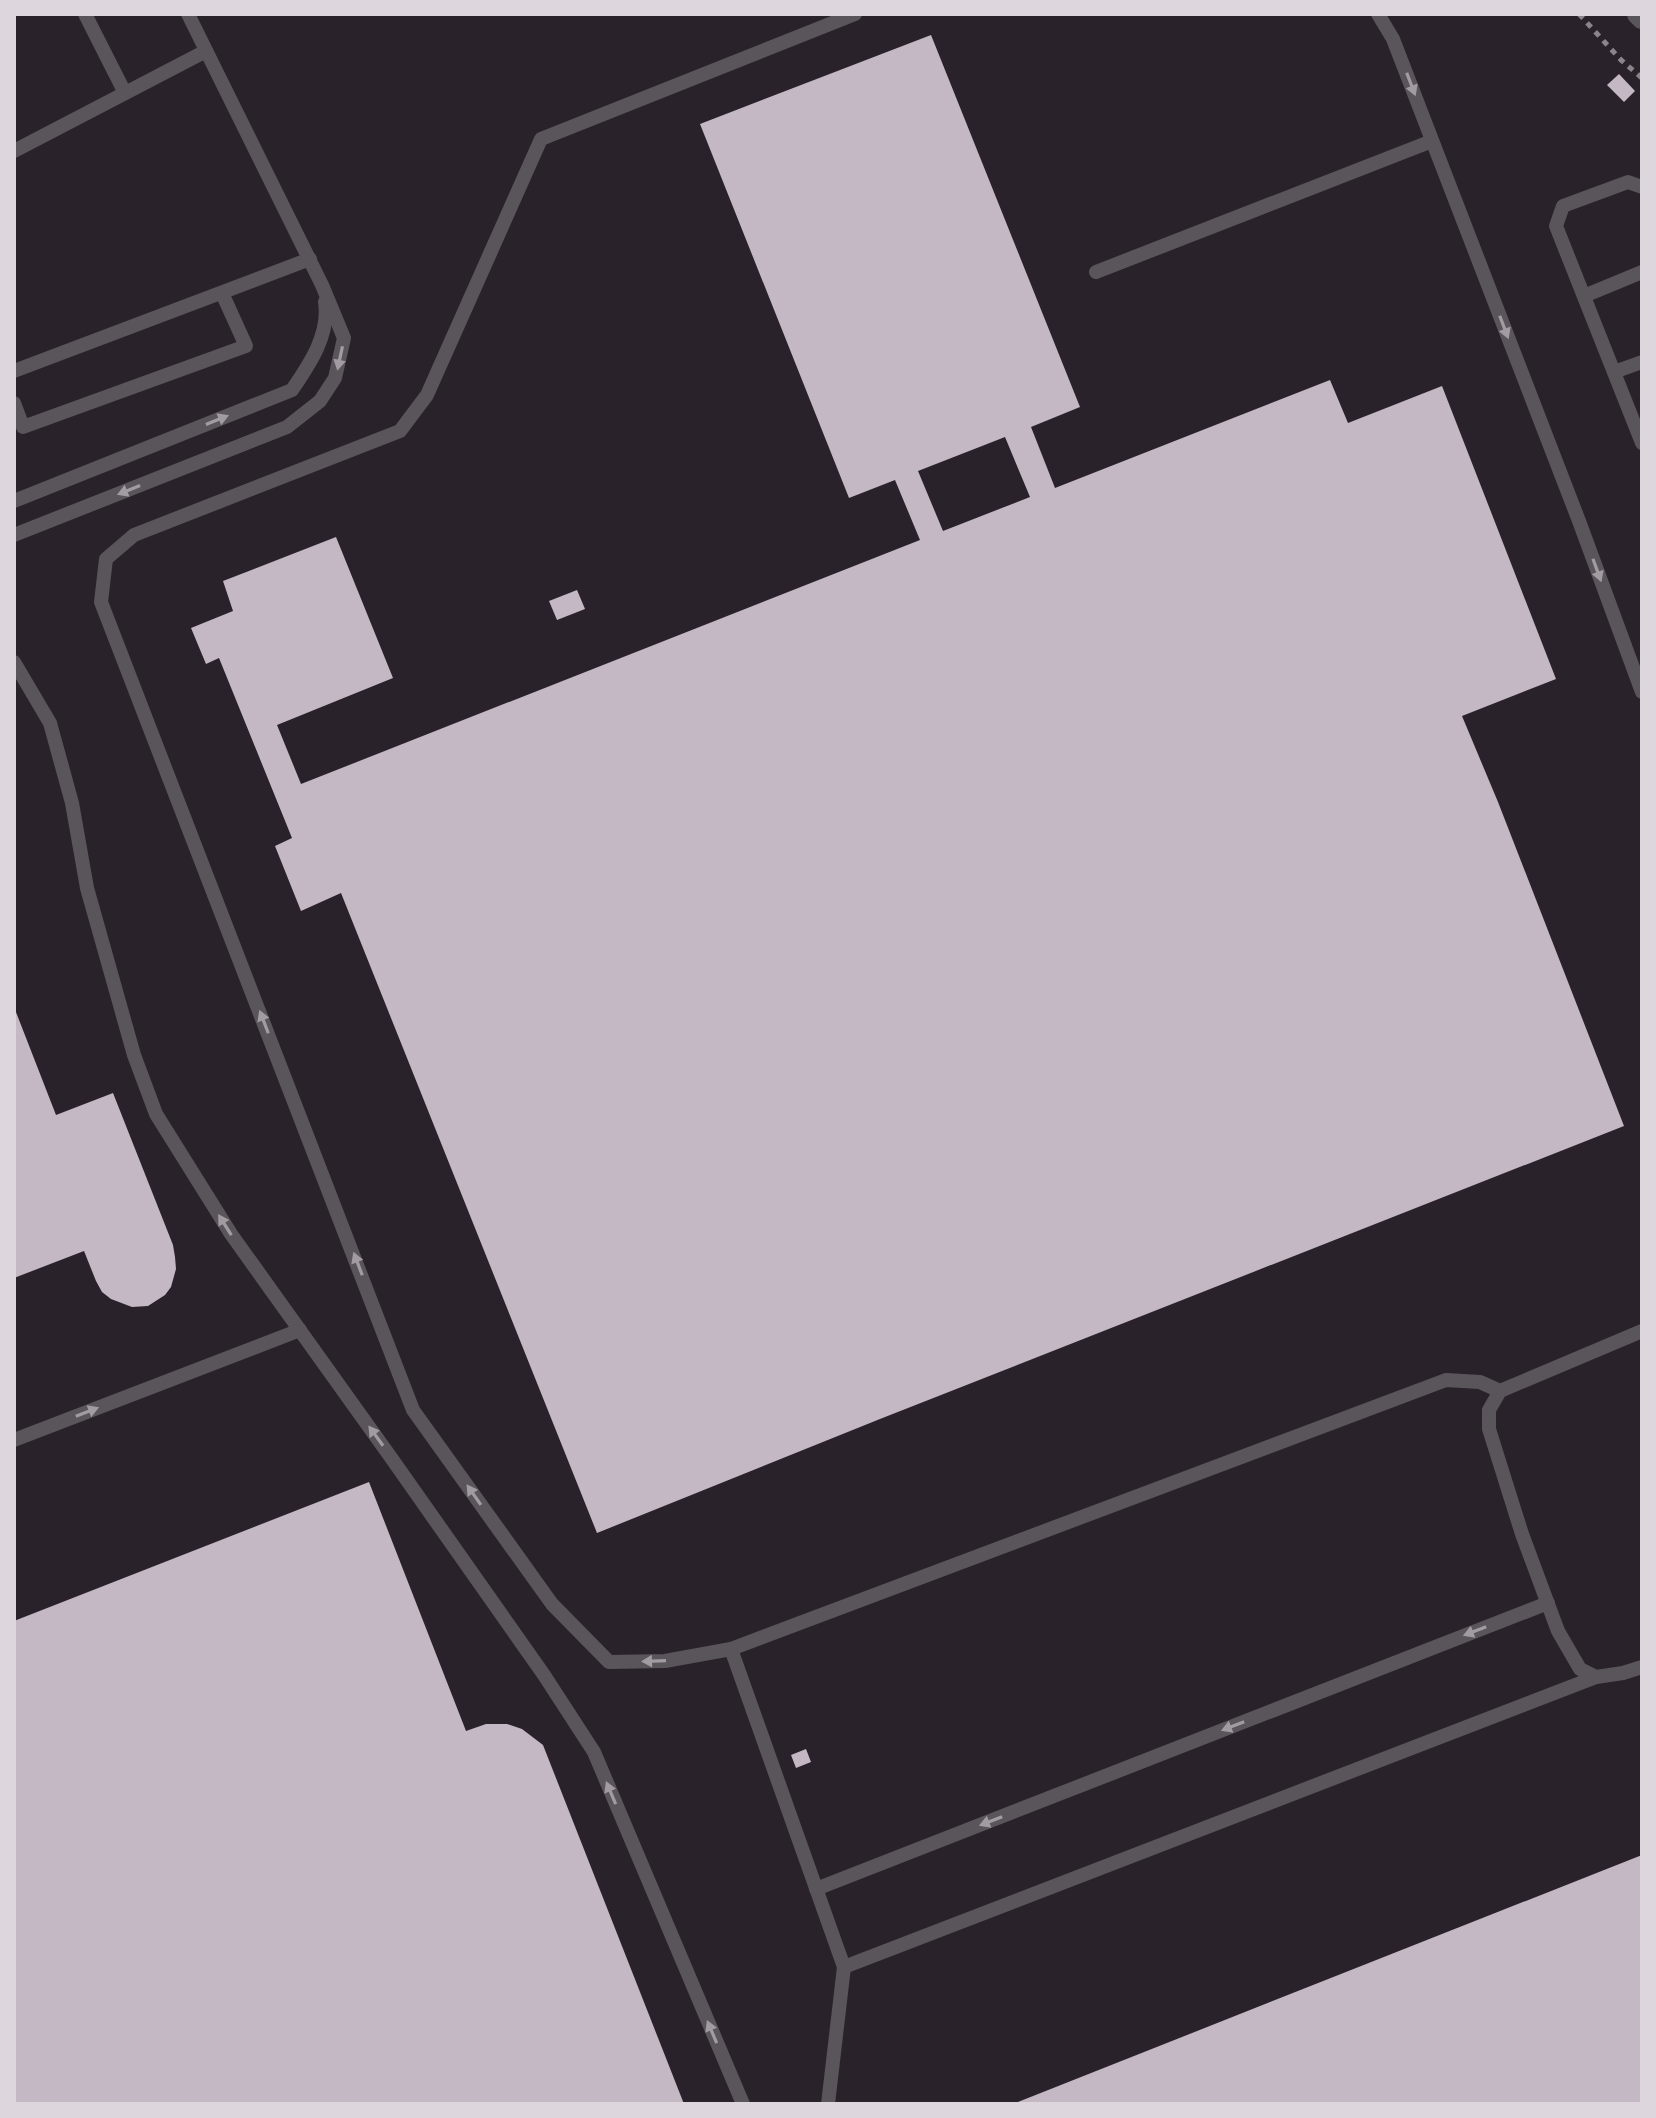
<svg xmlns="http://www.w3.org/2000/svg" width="1656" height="2118" font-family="Figtree,sans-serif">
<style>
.building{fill:#c3b8c4;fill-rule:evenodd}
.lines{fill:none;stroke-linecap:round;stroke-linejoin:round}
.path{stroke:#8b848b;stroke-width:5;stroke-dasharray:6 6;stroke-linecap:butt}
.service{stroke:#59555a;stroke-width:14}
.tertiary{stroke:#59555a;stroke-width:22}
.oneway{fill:#a29ca2}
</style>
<rect width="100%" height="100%" fill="#2a222b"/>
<g class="building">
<path d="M931,35l149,372 -49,20 24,61 275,-108 18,43 94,-37 114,293 -94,37 36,86 126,324 -744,293 -283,114 -256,-640 -40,18 -26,-65 17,-8 -73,-180 -13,6 -15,-36 42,-17 -10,-30 113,-44 57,141 -116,47 24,59 619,-244 -25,-60 -46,18 -149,-374zM1005,437l25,60 -87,34 -25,-60z"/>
<path d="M1619,74l16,17 -11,11 -17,-17z"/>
<path d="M577,590l8,19 -28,11 -8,-19z"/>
<path d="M14,1007l42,108 57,-22 60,152 2,12 1,12 -5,18 -6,8 -17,11 -16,1 -21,-8 -9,-7 -6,-11 -12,-30 -70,27z"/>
<path d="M369,1482l97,249 20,-7h21l15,5 21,16 141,359h-670v-483z"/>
<path d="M806,1749l5,13 -15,6 -5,-13z"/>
<path d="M1642,1855v249h-629l338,-134z"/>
</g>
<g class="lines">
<path class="path" d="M1579,14l42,46 21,18"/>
<g class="service">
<path d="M85,14l40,79"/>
<path d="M1378,14l15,25 186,482 63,171"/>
<path d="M14,151l192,-100"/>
<path d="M1642,187l-14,-5 -65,24 -7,20 86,217"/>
<path d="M1096,272l336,-131"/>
<path d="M1584,296l58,-24"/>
<path d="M14,371l296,-112"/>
<path d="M1614,372l28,-10"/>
<path d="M14,403l9,24 223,-81 -24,-53"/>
<path d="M14,501l278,-111c17,-25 38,-55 33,-88"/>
<path d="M14,535l273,-108 33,-26 15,-23 9,-40 -22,-53 -134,-271"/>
<path d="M14,662l36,61 22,80 15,85 47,167 22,59 75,120 161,225 152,216 50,77 149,352"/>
<path d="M1642,1331l-142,60 -11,19v19l33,105 36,97 22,38 16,8 27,-4 19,-6"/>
<path d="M1500,1391l-20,-9 -34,-2 -715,269 113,318 752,-290"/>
<path d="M14,1440l286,-110"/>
<path d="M731,1649l-66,12 -56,1 -57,-58 -139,-194 -312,-808 5,-43 28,-24 266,-104 27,-36 114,-256 314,-125"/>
<path d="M816,1889l732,-286"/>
<path d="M828,2104l16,-137"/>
</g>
<path class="tertiary" d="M1638,14l4,4"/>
</g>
<defs><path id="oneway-solid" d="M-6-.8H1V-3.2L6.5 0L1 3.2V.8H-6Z" transform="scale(2)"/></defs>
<g class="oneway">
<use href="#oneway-solid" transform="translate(1411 84) rotate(69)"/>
<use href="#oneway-solid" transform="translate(1504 327) rotate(69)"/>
<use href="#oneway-solid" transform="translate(340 358) rotate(102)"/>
<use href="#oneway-solid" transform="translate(217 420) rotate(-22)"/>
<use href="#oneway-solid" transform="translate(129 490) rotate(158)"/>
<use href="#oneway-solid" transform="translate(1597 570) rotate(70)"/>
<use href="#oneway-solid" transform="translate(264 1022) rotate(-111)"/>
<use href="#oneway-solid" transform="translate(225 1225) rotate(-122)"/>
<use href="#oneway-solid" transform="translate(358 1264) rotate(-111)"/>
<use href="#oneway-solid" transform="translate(87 1412) rotate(-21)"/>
<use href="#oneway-solid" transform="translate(376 1436) rotate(-126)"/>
<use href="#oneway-solid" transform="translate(474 1495) rotate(-125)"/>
<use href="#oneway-solid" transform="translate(1475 1631) rotate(159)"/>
<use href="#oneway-solid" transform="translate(654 1661) rotate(178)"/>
<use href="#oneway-solid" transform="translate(1233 1726) rotate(159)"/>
<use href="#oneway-solid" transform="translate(611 1793) rotate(-113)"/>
<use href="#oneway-solid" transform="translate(991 1821) rotate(159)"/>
<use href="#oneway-solid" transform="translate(712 2032) rotate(-113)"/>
</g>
<rect width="1656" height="2118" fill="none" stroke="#ddd7dd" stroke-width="32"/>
</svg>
